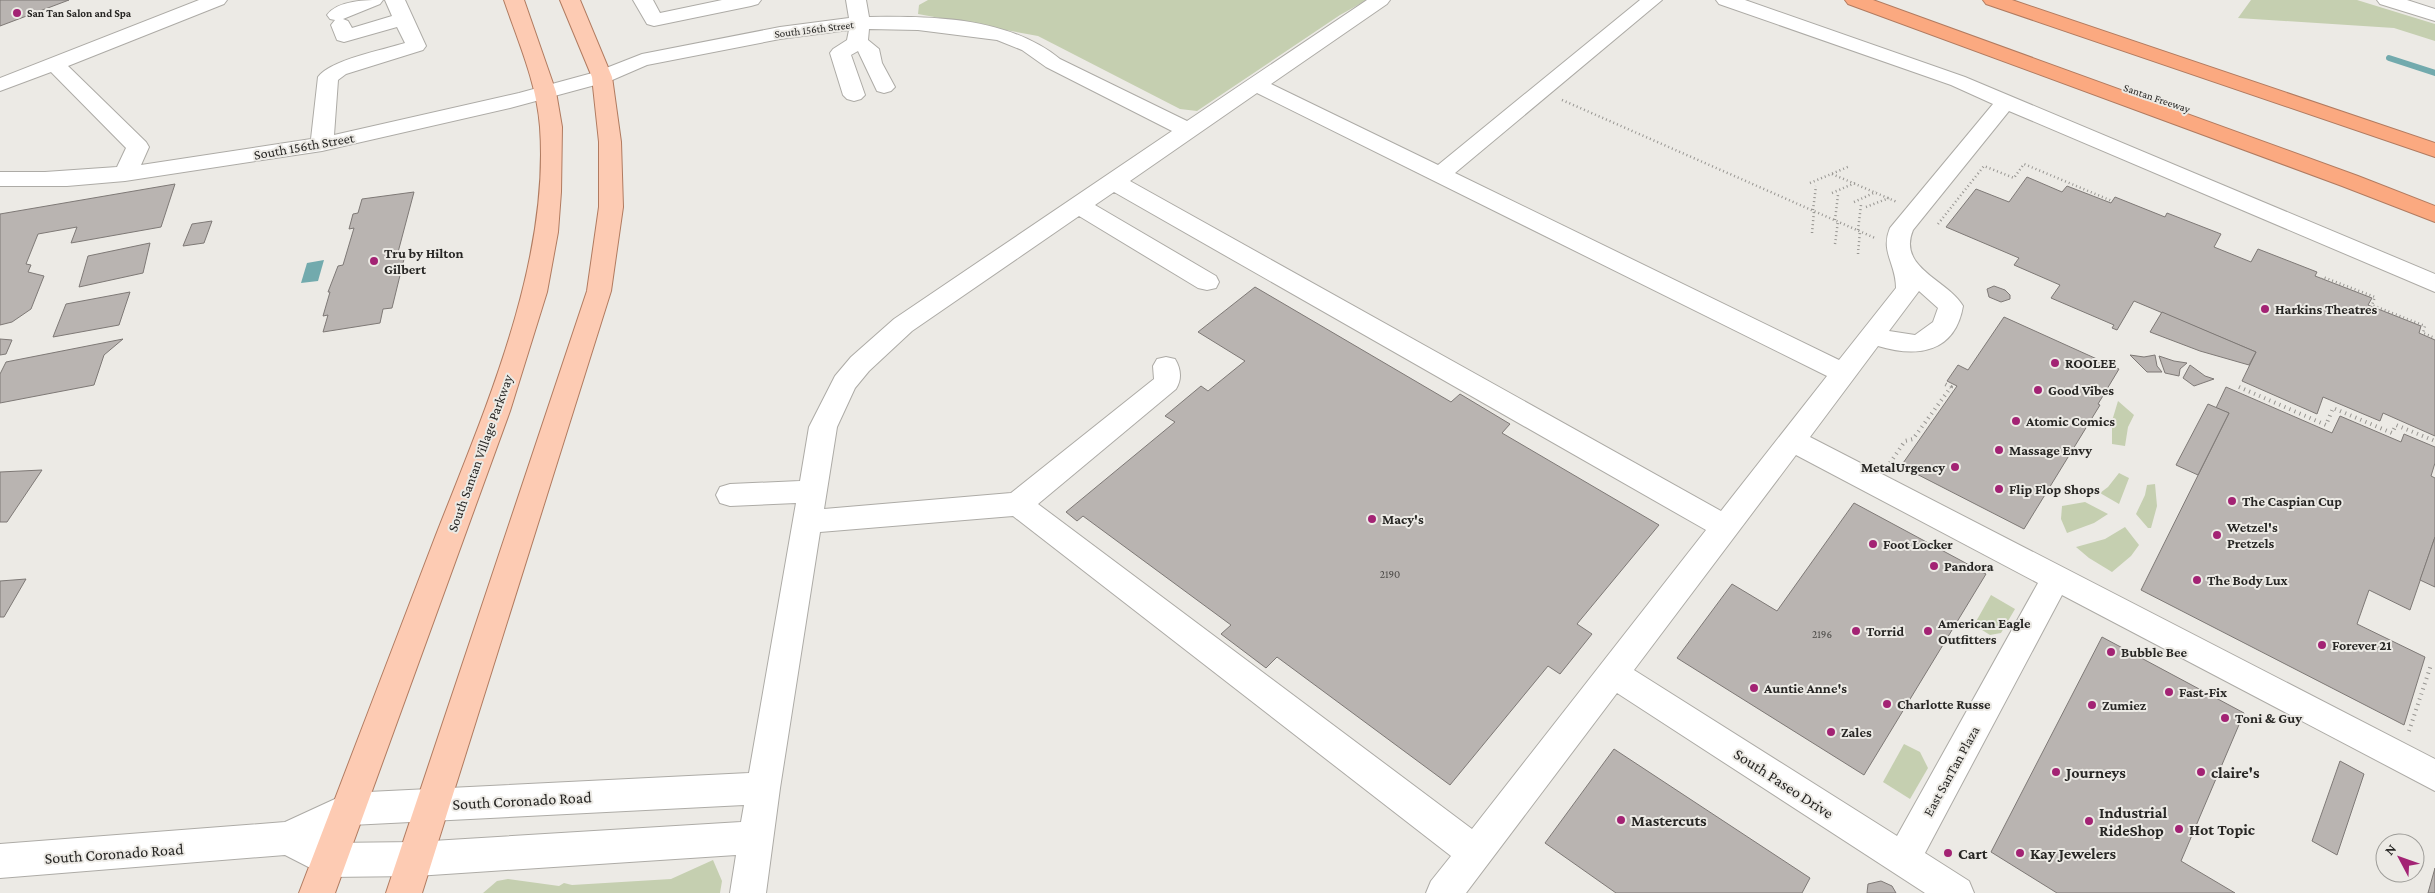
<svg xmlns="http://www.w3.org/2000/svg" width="2435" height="893" font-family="'Crimson Pro',serif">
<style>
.green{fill:#c5cfb0}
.water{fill:#72aaad}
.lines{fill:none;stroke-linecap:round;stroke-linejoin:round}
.stream{stroke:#72aaad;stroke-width:6}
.building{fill:#b9b4b1;stroke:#7e7976}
.minor-casing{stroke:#adaba6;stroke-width:2}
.major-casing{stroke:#b17b60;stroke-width:2}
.highway-casing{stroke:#b17b60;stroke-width:2}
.path-far1{stroke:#979591;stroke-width:2.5;stroke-dasharray:1 3;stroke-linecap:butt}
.path{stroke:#979591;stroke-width:4;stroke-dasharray:1 4.5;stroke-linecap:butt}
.minor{fill:#fff;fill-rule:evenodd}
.major{fill:#fdcbb3;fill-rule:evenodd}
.highway{fill:#fba980;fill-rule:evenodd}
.poi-dot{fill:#a32374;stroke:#eceae5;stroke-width:2}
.labels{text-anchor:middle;stroke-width:4;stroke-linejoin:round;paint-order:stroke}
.far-poi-label{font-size:11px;font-weight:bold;fill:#272624;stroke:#eceae5;text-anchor:start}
.far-street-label{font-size:11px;fill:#272624;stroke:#eceae5}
.number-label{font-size:11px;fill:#4c4a47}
.street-label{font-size:14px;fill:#272624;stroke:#eceae5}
.poi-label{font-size:14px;font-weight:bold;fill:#272624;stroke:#eceae5;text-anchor:start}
.near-poi-label{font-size:16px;font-weight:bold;fill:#272624;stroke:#eceae5;text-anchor:start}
.near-street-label{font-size:16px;fill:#272624;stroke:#eceae5}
</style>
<rect width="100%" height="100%" fill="#eceae5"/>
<g class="green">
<path d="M928,0h439l-27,15 -143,96 -17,-2 -142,-73 -120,-22 1,-9z"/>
<path d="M2251,0h106l78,24v17l-41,-13 -156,-10z"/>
<path d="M2118,401l16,14 -6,12 -3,19 -13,-2v-23z"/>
<path d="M2119,473l10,5 -10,26 -19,-11 8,-6z"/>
<path d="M2155,484l2,22 -6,22h-3l-12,-14 9,-19 2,-10z"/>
<path d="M2085,502l23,12 -14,9 -27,10 -6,-14 1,-13z"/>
<path d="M2125,527l14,18 -8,11 -19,16 -23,-14 -13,-11 29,-8z"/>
<path d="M1991,595l24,14 -14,24 -11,2 -16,-10z"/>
<path d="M1904,744l16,8 8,16 -18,31 -27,-17z"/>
<path d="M713,860l9,21 -2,12h-237l14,-12 11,-2 51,7 5,-3 8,2 99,-6z"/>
</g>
<path class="water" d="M324,260l-6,21 -17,2 6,-20z"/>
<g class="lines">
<path class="stream" d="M2389,58l46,15"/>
</g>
<g class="building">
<path d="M0,0h69l-69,26z"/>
<path d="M2027,177l35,15 5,-6 44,17 4,-6 50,20 2,-4 54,21 -7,13 37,15 7,-13 59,23 -2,4 57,22 -4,7 53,21 -2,7 16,7v96l-52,-23 -3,8 -57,-24 -6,17 -75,-33 14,-29 -122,-51 -17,29 -5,-2 2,-3 -63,-27 9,-13 -46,-20 5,-7 -73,-31 30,-38 33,13z"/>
<path d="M175,184l-14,43 -90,16 6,-16 -39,7 -12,30 5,1 -3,7 16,4 -13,33 -19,13 -12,3v-111z"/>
<path d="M414,192l-17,64 8,-1 -13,53 -9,1 -3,14 -57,9 5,-17 -5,1 7,-24h-2l10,-26 5,-1 11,-37 -5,1 4,-15 5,-1 4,-14z"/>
<path d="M212,221l-8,22 -21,3 9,-22z"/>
<path d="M150,243l-7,30 -64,14 9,-31z"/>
<path d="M1994,286l11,4 5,5v4l-9,3 -12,-5 -2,-8z"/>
<path d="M1255,287l196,115 9,-8 50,30 -8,9 157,92 -82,99 15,10 -32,40 -12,-8 -98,119 -173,-128 -11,11 -45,-34 10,-9 -148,-109 -6,5 -11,-9 109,-90 -10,-6 36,-30 7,5 37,-30 -47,-29z"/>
<path d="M130,292l-11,33 -66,12 13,-33z"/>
<path d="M2162,312l94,40 -7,13 -49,-14 -50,-19z"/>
<path d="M2004,317l115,52 -21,35 2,1 -76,124 -123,-63 56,-80 -10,-5 11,-16 10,5z"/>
<path d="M0,339l12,1 -6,14 -6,1z"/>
<path d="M123,339l-19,16 -10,30 -94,18v-29l6,-12z"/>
<path d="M2130,355l14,2 11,-2 2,11 5,6h-15z"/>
<path d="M2159,356l15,5 13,2 -7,6 -1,7 -14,-3z"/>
<path d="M2190,365l15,11 9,3 -20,7 -11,-8z"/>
<path d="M2226,387l106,46 8,-17 61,26 3,-8 31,13v16l-4,13 4,2v59l-25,73 -41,-20 -12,34 68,33 -21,68 -263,-135 88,-177 -13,-5z"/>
<path d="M2208,404l21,9 -31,62 -22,-10z"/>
<path d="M42,470l-35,52h-7v-50z"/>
<path d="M1854,503l132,71 -122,201 -187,-117 55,-74 45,27z"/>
<path d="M2435,537v50l-15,-7z"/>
<path d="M26,579l-22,38h-4v-36z"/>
<path d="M2102,637l142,76 -63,148 54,32h-178l-66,-41z"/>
<path d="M1614,749l196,129 -8,15h-186l-71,-50z"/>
<path d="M2340,761l24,13 -27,81 -25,-14z"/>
<path d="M2435,868v25h-7z"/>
<path d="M1881,881l11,5 4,7h-29l1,-9z"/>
</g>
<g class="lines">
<defs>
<g id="minor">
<path d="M199,0h28l-3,4 -156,62 78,76 3,5 -8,18 170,-26 7,-62c12,-17 65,-27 87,-34l-8,-16 -53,15 -7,-2 -6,-15 4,-5 -5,-1 -3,-4c11,-15 39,-15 56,-15l-3,4 -37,15 5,2 4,7 40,-12 -7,-16h20l21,46 -3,4 -77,24 -8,6 -4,55 185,-42 77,-21 46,-18 138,-27 69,-9 -3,-18h20l3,17c64,-1 139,0 191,42l127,62 180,-121h23l-3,4 -116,80 167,81 202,-165h22l-207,173 384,187 57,-72c0,-25 -16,-36 -6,-60l103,-124 -42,-19 -232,-81 -3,-4h29l220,77 470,197v18l-426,-181 -96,119c-16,38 35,50 50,76 -8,47 -46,52 -85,40l-68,91 625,322v32l-373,-196 -137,258 44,28 5,12h-49l-308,-200 -151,200h-40l5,-12 20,-25 -438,-340 -193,16 -40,256 -14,105h-36l6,-38 -320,21 -88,1 -43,-22 -285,23v-34l285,-22 63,-29 401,-20 47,-270 -66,3 -10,-3 -4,-8 4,-8 10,-3 70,-3 9,-54 26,-51 16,-19 43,-38 278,-188 -126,-64 -24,-17 -25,-10 -79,-10 -49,-1 -1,11 11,9 3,14 13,24 -4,4 -7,2 -7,-2 -19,-40 -7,4 14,40 -4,4 -7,2 -7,-2 -4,-4 -13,-42 3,-4 14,-9 2,-10 -69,9 -133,26 -37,16 -100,27 -188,43 -197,30 -58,5h-67v-14h45l72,-5 9,-19 -75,-76 -51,19v-13zM1257,93l570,283 -106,135 -591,-330zM1114,192l592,338 -234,299 -434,-325 138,-115c6,-10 5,-20 -1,-30l-9,-2 -9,2 -4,7 1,13 -143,114 -187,16 13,-82 18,-39 14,-17 43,-40 167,-115 119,72 9,2 9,-2 3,-6 -3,-6 -121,-71zM1919,291l19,17 -5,14 -18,13 -26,-4zM1796,455l242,128 -141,253 -263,-166zM744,805l-3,17 -325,20 -85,1 -8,-4 28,-14z"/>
<path d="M633,0h20l7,13 62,-13h39l-3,4 -7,2 -97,20 -7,-2z"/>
<path d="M2377,0h30l28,9v12l-55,-17z"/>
</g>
<g id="major">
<path d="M504,0h20l32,92 6,35 -1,65 -3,40 -11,60 -37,119 -175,482h-36c45,-118 90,-235 135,-353 49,-126 116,-275 106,-413 -3,-43 -22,-86 -36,-127z"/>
<path d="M560,0h20l32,77 9,65 2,65 -12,84 -189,602h-36l201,-602 12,-84v-65l-7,-65z"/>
</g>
<g id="highway">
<path d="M1845,0h28l485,176 77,30v16l-93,-36 -494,-182z"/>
<path d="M1983,0h29l423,143v14l-449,-153z"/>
</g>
</defs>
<use href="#minor" class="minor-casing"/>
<use href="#major" class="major-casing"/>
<use href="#highway" class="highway-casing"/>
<g class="path-far1">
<path d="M1562,100l313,138"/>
<path d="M1832,174l65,28"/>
<path d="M1810,183l40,-17"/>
<path d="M1832,193l23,-10"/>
<path d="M1854,202l22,-10"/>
<path d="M1866,207l23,-9"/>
<path d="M1813,210l3,-24"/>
<path d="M1835,220l3,-25"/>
<path d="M1938,224l46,-58 30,12 10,-14 88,37"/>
<path d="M1858,230l3,-25"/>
<path d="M1812,233l2,-22"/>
<path d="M1835,244l3,-23"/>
<path d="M1858,254l2,-23"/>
<path d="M2322,279l1,-2 52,20 -3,8 53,21 -2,7 12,5"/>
</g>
<g class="path">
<path d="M2239,387l87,38 7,-17 59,25 4,-8 39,16"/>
<path d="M1890,463l15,-22 8,-2 38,-52 -6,-3"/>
<path d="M2409,731l22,-66"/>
</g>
<use href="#minor" class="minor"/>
<use href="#major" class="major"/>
<use href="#highway" class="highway"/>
</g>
<g class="poi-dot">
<circle cx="17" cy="13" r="5"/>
<circle cx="374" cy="261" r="5"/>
<circle cx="2265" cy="309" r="5"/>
<circle cx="2055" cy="363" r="5"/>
<circle cx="2038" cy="390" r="5"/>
<circle cx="2016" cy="421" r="5"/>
<circle cx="1999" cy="450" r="5"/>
<circle cx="1955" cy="467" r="5"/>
<circle cx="1999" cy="489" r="5"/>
<circle cx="2232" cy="501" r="5"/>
<circle cx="1372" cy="519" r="5"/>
<circle cx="2217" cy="535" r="5"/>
<circle cx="1873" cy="544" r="5"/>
<circle cx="1934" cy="566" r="5"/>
<circle cx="2197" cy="580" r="5"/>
<circle cx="1856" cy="631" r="5"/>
<circle cx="1928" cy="631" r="5"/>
<circle cx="2322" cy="645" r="5"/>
<circle cx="2111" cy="652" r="5"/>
<circle cx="1754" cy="688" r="5"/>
<circle cx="2169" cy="692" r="5"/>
<circle cx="1887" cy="704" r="5"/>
<circle cx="2092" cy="705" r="5"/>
<circle cx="2225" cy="718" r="5"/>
<circle cx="1831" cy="732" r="5"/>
<circle cx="2056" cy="772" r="5"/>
<circle cx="2201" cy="772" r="5"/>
<circle cx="1621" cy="820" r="5"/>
<circle cx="2089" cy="821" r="5"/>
<circle cx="2179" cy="829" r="5"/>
<circle cx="1948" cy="853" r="5"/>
<circle cx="2020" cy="853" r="5"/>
</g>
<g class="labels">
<g class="far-poi-label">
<text x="27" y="17">San Tan Salon and Spa</text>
</g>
<g class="far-street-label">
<text transform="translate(814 29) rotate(-7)" y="4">South 156th Street</text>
<text transform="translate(2157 98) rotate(19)" y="4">Santan Freeway</text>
</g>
<g class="number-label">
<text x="1390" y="578">2190</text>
<text x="1822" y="638">2196</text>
</g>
<g class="street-label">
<text transform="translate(304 146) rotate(-10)" y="5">South 156th Street</text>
<text transform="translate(480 453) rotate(-70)" y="5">South Santan Village Parkway</text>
<text transform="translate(1951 771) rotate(-61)" y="5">East SanTan Plaza</text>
</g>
<g class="poi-label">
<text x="384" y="258">Tru by Hilton<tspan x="384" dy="16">Gilbert</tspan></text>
<text x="2275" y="314">Harkins Theatres</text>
<text x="2065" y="368">ROOLEE</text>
<text x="2048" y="395">Good Vibes</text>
<text x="2026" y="426">Atomic Comics</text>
<text x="2009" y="455">Massage Envy</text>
<text x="1945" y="472" text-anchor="end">MetalUrgency</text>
<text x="2009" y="494">Flip Flop Shops</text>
<text x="2242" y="506">The Caspian Cup</text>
<text x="1382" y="524">Macy's</text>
<text x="2227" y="532">Wetzel's<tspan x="2227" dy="16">Pretzels</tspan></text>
<text x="1883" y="549">Foot Locker</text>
<text x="1944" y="571">Pandora</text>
<text x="2207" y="585">The Body Lux</text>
<text x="1938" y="628">American Eagle<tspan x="1938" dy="16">Outfitters</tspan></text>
<text x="1866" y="636">Torrid</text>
<text x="2332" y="650">Forever 21</text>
<text x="2121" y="657">Bubble Bee</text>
<text x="1764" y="693">Auntie Anne's</text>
<text x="2179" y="697">Fast-Fix</text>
<text x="1897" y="709">Charlotte Russe</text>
<text x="2102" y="710">Zumiez</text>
<text x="2235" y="723">Toni &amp; Guy</text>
<text x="1841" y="737">Zales</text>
</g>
<g class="near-poi-label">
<text x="2066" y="778">Journeys</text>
<text x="2211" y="778">claire's</text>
<text x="2099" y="818">Industrial<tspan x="2099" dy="18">RideShop</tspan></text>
<text x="1631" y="826">Mastercuts</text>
<text x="2189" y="835">Hot Topic</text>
<text x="1958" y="859">Cart</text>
<text x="2030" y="859">Kay Jewelers</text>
</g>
<g class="near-street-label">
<text transform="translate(1784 783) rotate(33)" y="6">South Paseo Drive</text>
<text transform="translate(522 800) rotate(-3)" y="6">South Coronado Road</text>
<text transform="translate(114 853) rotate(-4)" y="6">South Coronado Road</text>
</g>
</g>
<g transform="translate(2400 858) rotate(311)"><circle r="24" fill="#eceae5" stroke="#9d9c98"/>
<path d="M0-4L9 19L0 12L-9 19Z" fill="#a32374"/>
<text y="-8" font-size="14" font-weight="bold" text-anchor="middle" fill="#272624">N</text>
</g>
</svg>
